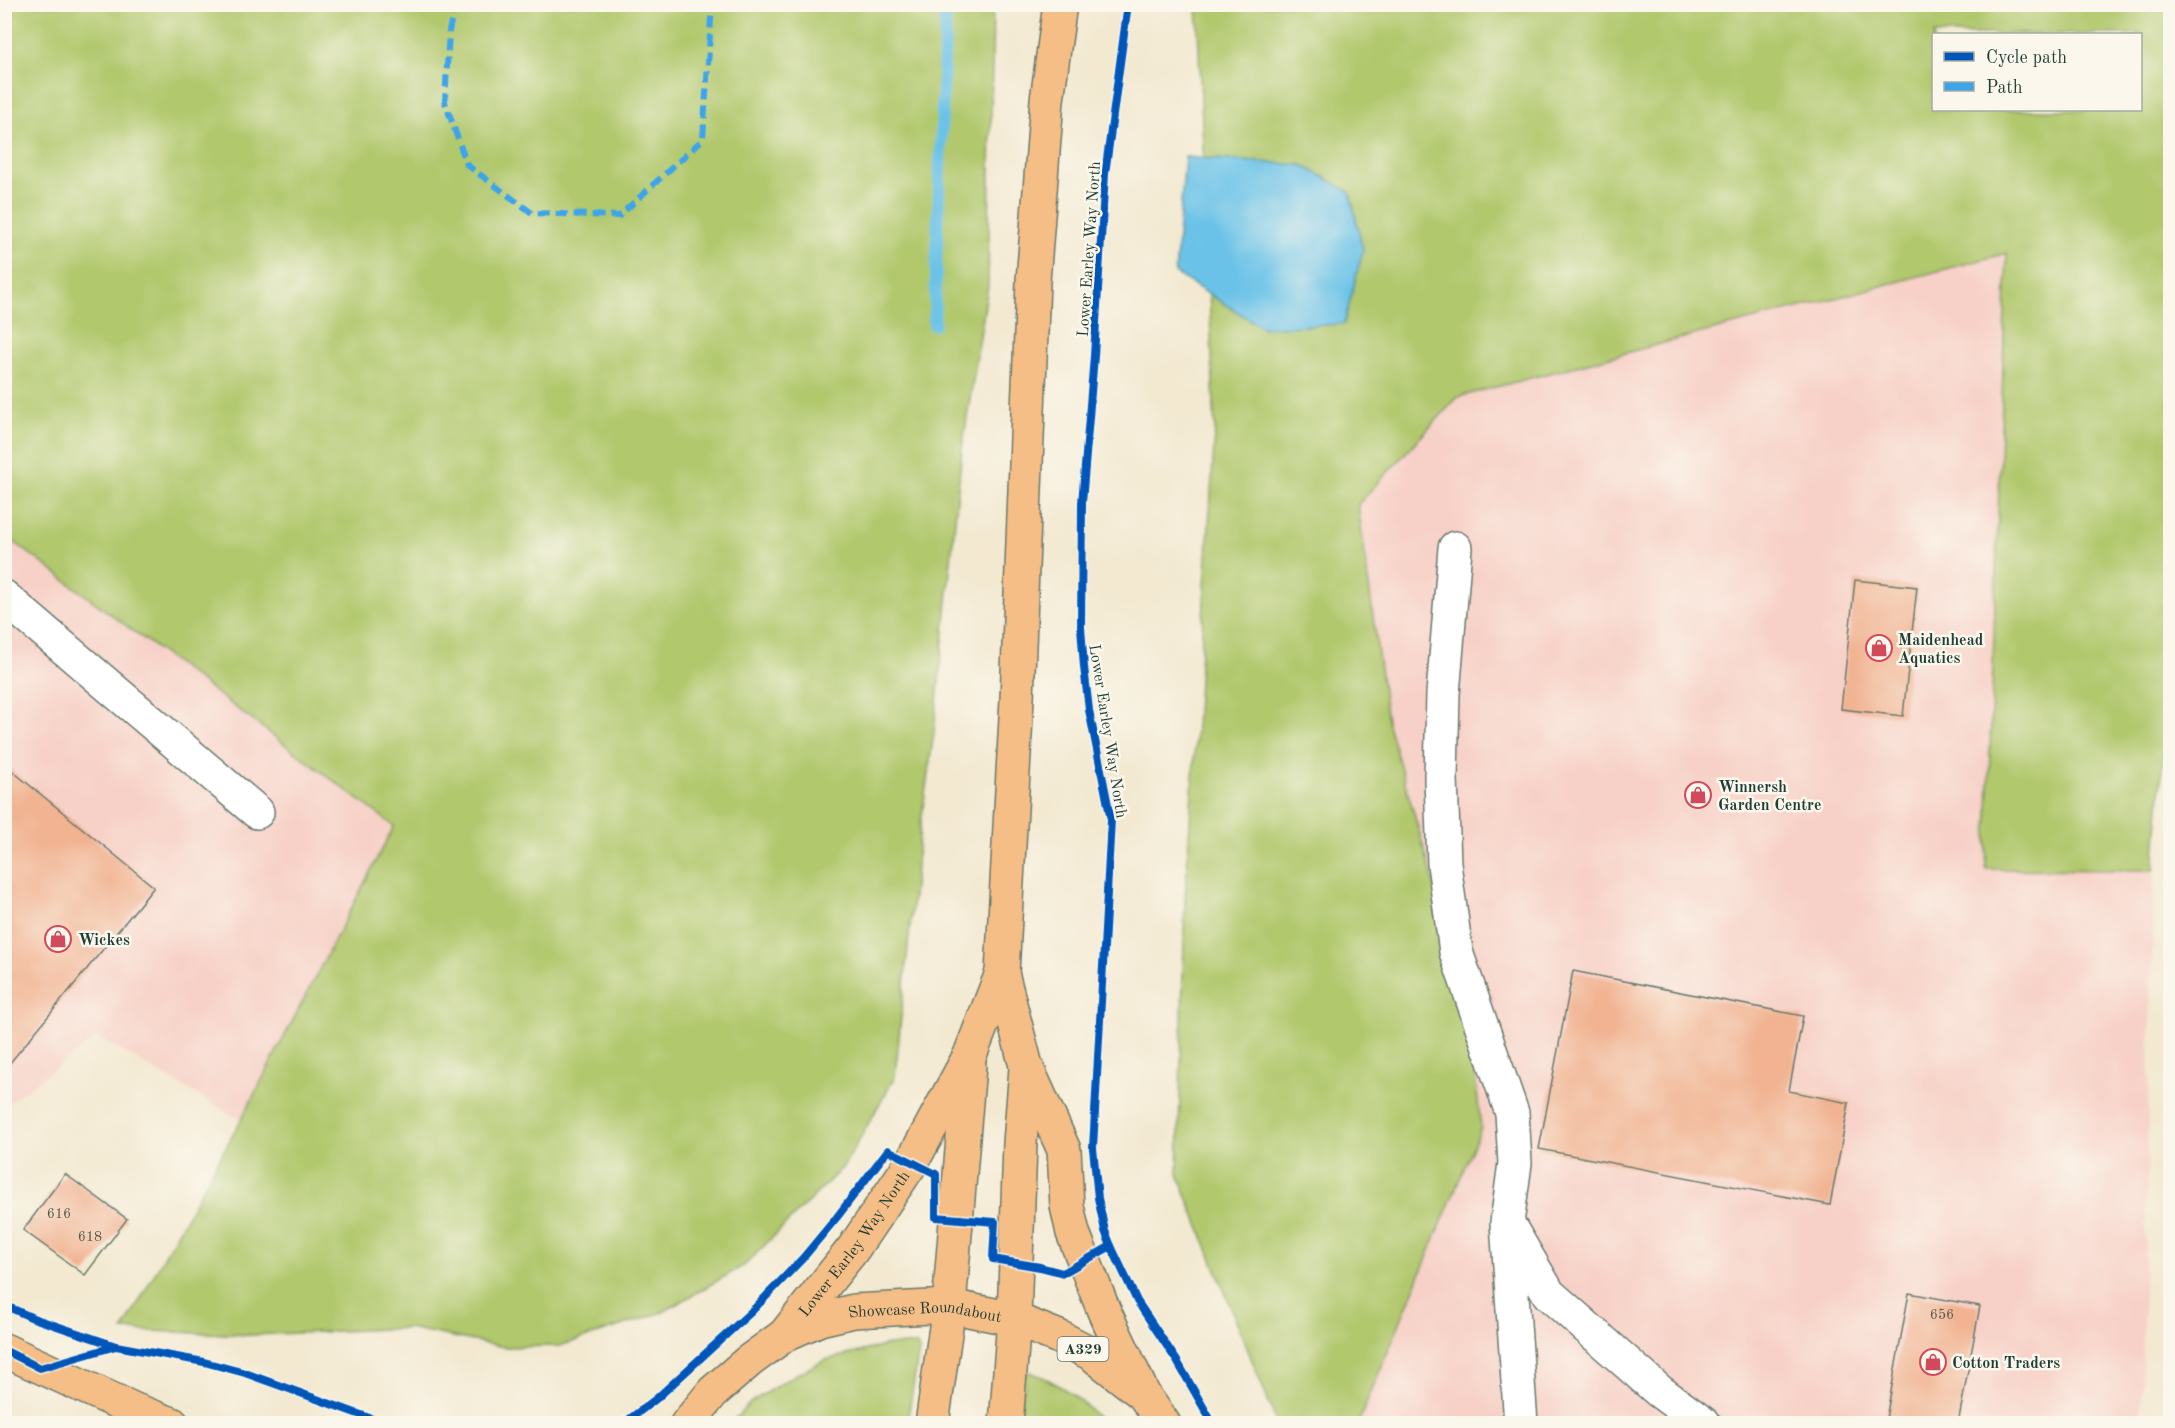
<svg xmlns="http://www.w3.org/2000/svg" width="2175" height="1428" font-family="'Old Standard TT',serif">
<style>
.built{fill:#f7d1c7}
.green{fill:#b1c86d;stroke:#688250;stroke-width:1.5;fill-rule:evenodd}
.water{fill:#6bc2e8;stroke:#45808e;stroke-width:1.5}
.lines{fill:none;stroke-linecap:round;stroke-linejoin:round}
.stream{stroke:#6bc2e8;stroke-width:12}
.building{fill:#f1b392}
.minor-casing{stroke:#69796b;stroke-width:36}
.major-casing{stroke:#69796b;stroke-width:36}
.minor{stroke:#fff;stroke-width:33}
.major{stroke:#f6be87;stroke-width:33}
.quiet{stroke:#3da4eb;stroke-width:6;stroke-dasharray:12 6;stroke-linecap:butt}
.cycleway-casing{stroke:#fbf7ec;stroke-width:11}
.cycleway{stroke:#0057b8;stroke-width:8}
.labels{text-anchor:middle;stroke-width:5;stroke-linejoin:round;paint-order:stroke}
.number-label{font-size:14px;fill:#545a4c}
.shield{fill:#fbf7ec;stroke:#61756b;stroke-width:1.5}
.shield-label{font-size:15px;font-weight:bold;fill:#1f3d34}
.street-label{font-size:16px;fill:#1f3d34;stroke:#fbf7ec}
.poi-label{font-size:16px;font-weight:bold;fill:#1f3d34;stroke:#fbf7ec;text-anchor:start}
</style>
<rect width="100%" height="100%" fill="#fbf7ec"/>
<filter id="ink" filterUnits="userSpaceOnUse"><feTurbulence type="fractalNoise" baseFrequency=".0167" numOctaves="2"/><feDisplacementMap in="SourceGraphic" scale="12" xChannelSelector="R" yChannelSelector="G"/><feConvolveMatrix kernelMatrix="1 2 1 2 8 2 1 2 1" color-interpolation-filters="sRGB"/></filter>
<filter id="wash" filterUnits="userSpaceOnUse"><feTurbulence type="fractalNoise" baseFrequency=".008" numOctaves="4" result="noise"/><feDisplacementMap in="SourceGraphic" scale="24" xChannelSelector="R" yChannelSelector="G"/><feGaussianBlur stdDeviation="1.35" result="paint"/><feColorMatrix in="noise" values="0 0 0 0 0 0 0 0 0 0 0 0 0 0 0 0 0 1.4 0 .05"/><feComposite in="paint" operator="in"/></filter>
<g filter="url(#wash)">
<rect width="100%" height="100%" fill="#f3e9d1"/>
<g class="built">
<path d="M2007,253l-21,615 168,2 -13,553h-783l123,-295 -15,-135 -79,-272 -29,-217 100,-107z"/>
<path d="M4,535l390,291 -153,294 -144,-83 -92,69z"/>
</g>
<g class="green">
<path d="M4,5h989l-5,281 -26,163 -28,283 -15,104 -24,241 -51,89 -99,99 -82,47 -103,34 -56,1 -96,-19 -156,7 -129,-5 118,-210 153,-294 -389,-291z"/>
<path d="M1197,5h973v661l-16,204 -168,-1 21,-616 -549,144 -100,107 29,217 79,272 15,135 -123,295h-81l-99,-249 7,-274 30,-470zM1934,34h206v76h-206z"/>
<path d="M888,1345h29l2,5 -12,73h-176l20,-21 42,-26 32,-16z"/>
<path d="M1029,1372c29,9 54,29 74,51l-85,1 8,-50z"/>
</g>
<path class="water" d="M1185,157l117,8 48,27 13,58 -19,74 -81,4 -88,-55z"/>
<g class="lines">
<path class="stream" d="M934,325l12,-321"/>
</g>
<g id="blocks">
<g class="building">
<path d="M1855,580l62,7 -14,129 -62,-7z"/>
<path d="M5,765l149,122 -149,182z"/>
<path d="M1573,971l230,45 -14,75 60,12 -19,102 -291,-56z"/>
<path d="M65,1174l62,45 -42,56 -62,-45z"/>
<path d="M1909,1293l71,13 -22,118h-73z"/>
</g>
</g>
</g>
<g filter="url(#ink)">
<use href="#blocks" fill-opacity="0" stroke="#69796b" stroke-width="1.5"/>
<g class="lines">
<defs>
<g id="minor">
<path d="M1455,548l-12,146 -2,84 3,86 12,88 56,161 3,50 -8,60 14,201"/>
<path d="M4,597l253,215"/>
<path d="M1511,1229l38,65 110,97 45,33"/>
</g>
<g id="major">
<path d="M1060,4l-13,96 -14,181 -16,418 -15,274 24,93 38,84 3,56 6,27 31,78 39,83"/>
<path id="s1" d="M787,1332l66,-83 59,-87 58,-107 32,-82"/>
<path d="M4,1350l131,60 37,14"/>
<path id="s2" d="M687,1424l26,-32 36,-31 37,-27 34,-15 34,-8 95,-5 65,13 45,18 33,17 51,40 21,30"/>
<path d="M932,1424l17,-118 20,-240"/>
<path d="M1006,1424l8,-105 6,-176 6,-75"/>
</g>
</defs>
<use href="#minor" class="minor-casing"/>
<use href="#major" class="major-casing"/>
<use href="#minor" class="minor"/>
<use href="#major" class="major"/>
<path class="quiet" d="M455,4l-6,27 -4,71 22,63 65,48 87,3 84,-77 9,-135"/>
<defs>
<g id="cycleway">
<path d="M1128,4l-23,170 -11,182 -12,147 -1,124 3,40 5,43 22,110 -18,328 5,50 7,33 6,15 26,55 40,60 36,63"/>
<path d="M4,1305l29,13 83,28 88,16 41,11 141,51"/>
<path d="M4,1350l36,18 76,-22"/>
<path d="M623,1424l33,-25 96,-88 51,-53 34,-41 51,-67 48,24v43l59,5 -2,37 47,8 23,6 48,-27"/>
</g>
</defs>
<use href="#cycleway" class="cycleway-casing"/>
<use href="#cycleway" class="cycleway"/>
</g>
</g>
<defs>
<symbol id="shop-ring" viewBox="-11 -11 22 22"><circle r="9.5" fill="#fbf7ec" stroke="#d1495b" stroke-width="1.5"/><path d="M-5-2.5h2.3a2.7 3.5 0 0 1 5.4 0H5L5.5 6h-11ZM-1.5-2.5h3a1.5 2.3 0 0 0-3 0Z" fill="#d1495b"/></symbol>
</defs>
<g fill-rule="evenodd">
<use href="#shop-ring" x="1864" y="633" width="30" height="30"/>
<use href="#shop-ring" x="1683" y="780" width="30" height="30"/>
<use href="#shop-ring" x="43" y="924" width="30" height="30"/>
<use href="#shop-ring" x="1918" y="1347" width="30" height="30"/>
</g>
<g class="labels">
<g class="number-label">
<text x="59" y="1218">616</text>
<text x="90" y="1241">618</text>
<text x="1942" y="1319">656</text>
</g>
<rect class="shield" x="1057.5" y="1337" width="51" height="24" rx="4.5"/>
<g class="shield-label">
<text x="1083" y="1354">A329</text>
</g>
<g class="street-label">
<text transform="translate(1088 249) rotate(-86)" y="6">Lower Earley Way North</text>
<text transform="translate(1109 731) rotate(81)" y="6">Lower Earley Way North</text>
<text dy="6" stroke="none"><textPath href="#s1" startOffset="111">Lower Earley Way North</textPath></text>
<text dy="6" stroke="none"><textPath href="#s2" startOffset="278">Showcase Roundabout</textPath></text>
</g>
<g class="poi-label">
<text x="1898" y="645">Maidenhead<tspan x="1898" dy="18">Aquatics</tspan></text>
<text x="1718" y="792">Winnersh<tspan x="1718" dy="18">Garden Centre</tspan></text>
<text x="78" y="945">Wickes</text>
<text x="1952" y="1368">Cotton Traders</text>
</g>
</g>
<rect width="2175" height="1428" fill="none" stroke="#fbf7ec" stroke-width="24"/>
<rect x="1932" y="33" width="210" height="78" fill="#fbf7ec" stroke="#a3ada2" stroke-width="1.5"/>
<rect x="1944" y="52" width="30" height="9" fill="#0057b8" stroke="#a3ada2" stroke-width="1.5"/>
<text x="1986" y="63" font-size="18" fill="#1f3d34">Cycle path</text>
<rect x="1944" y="82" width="30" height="9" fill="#3da4eb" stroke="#a3ada2" stroke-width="1.5"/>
<text x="1986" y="93" font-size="18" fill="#1f3d34">Path</text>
</svg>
